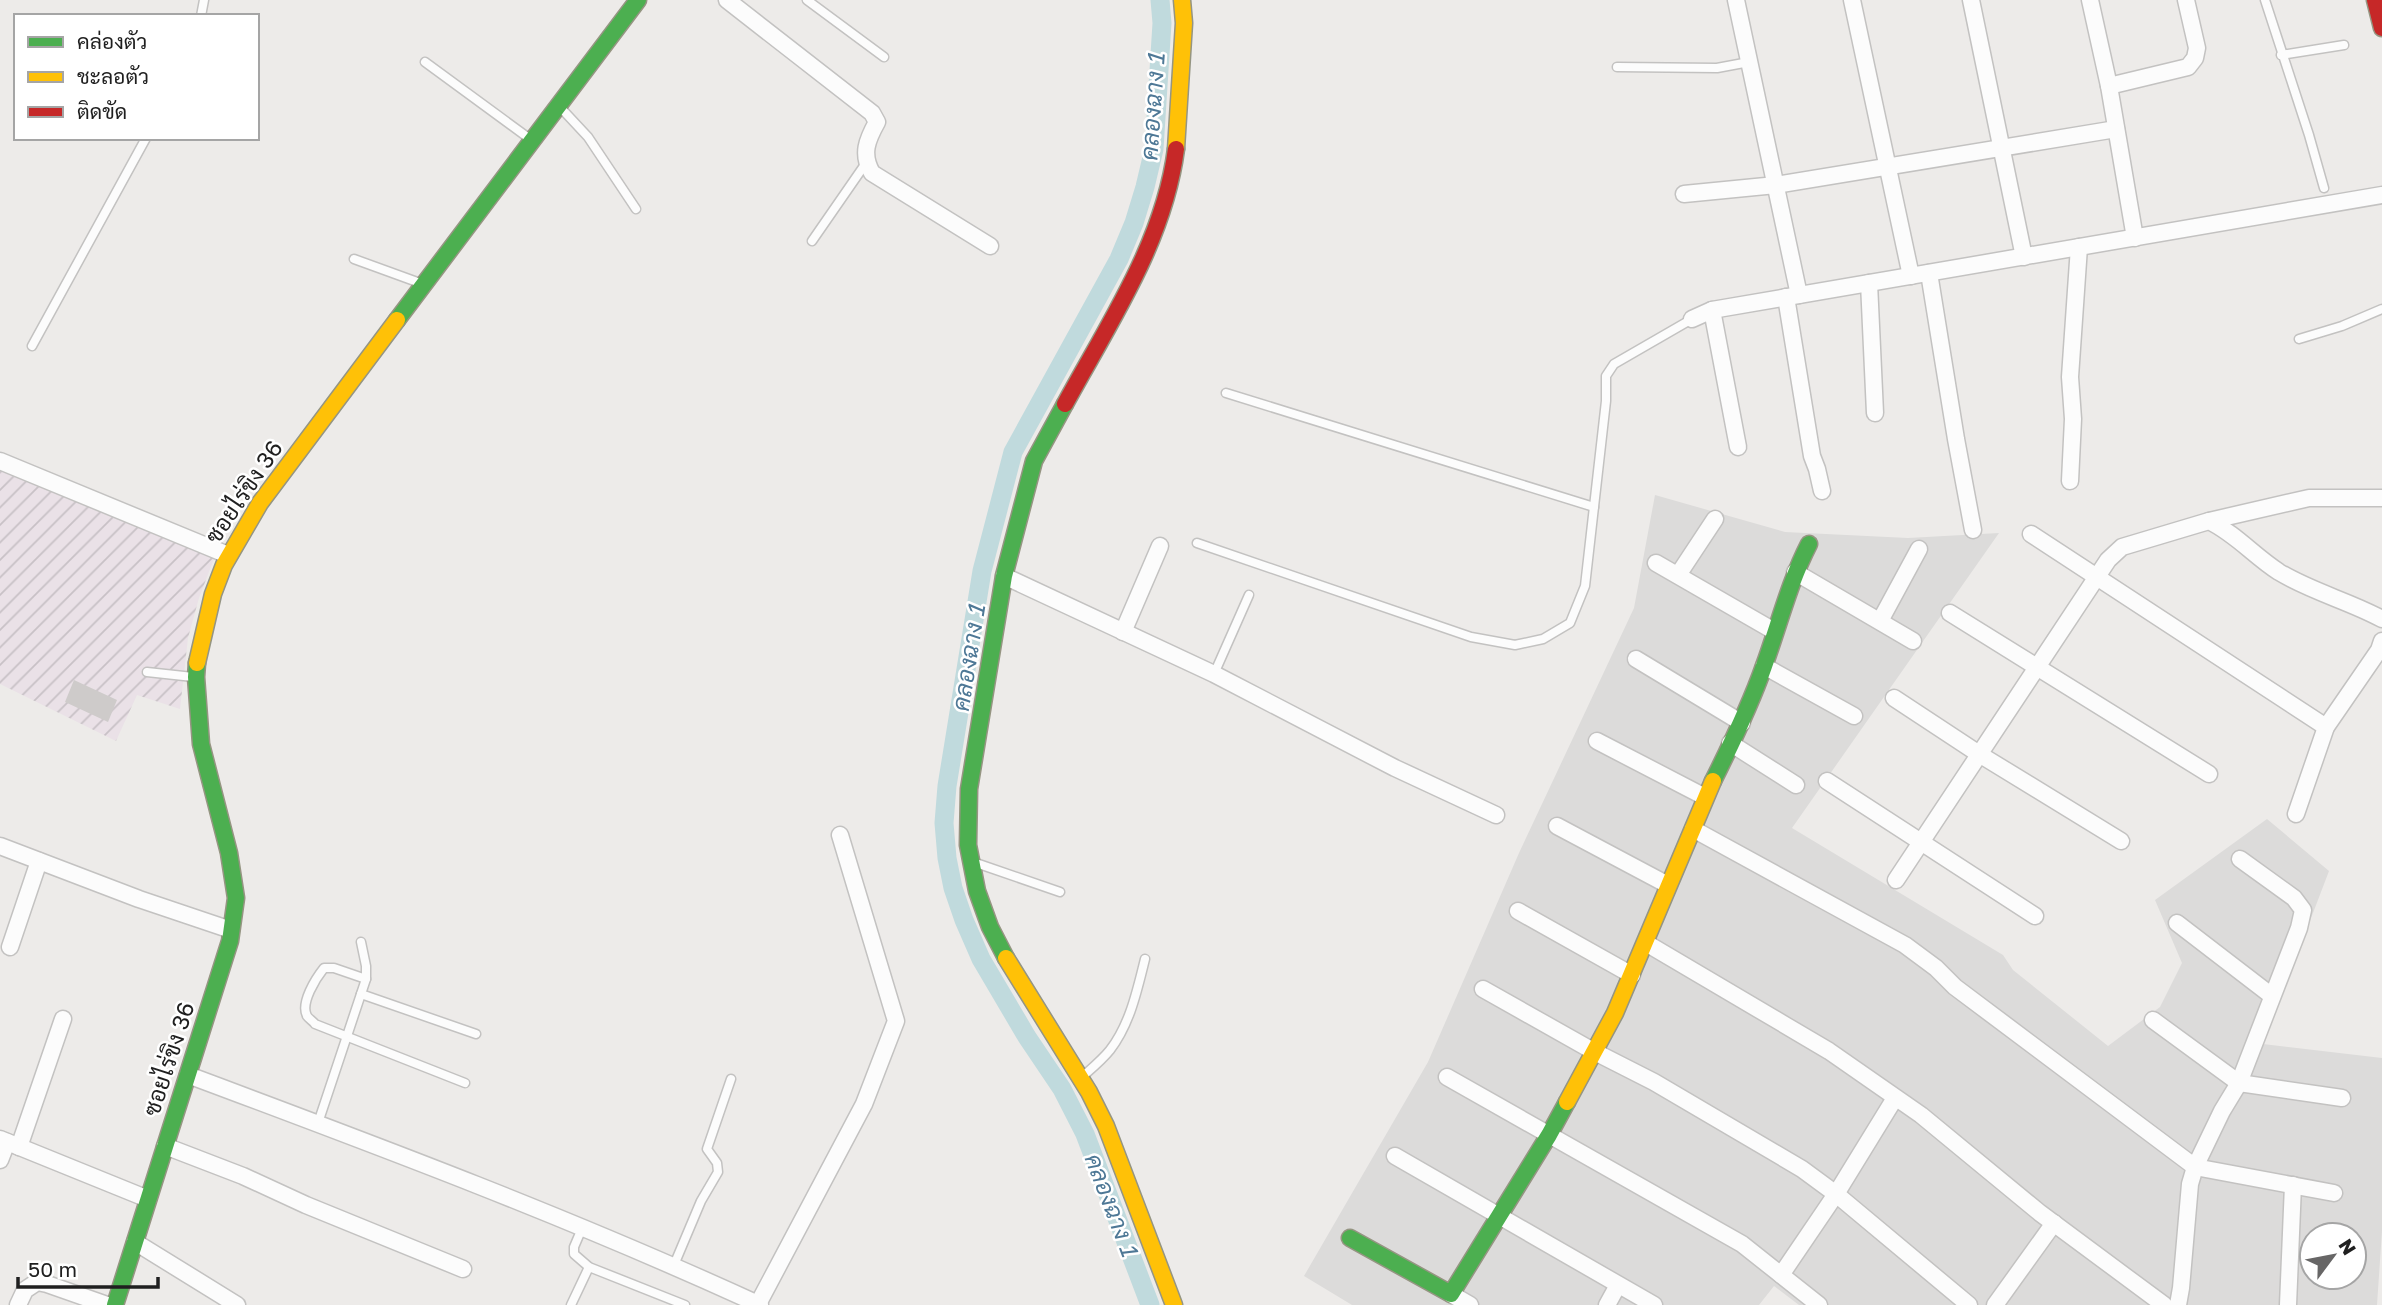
<svg xmlns="http://www.w3.org/2000/svg" width="2382" height="1305" font-family="'Golos Text',Sarabun,sans-serif">
<style>
.residential{fill:#dcdbda;fill-rule:evenodd}
.industrial{fill:url(#industrial-furrows)}
.lines{fill:none;stroke-linecap:round;stroke-linejoin:round}
.canal{stroke:#c0dadd;stroke-width:19}
.building{fill:#cecbca}
.lane-casing{stroke:#c3c2c1;stroke-width:11}
.street-casing{stroke:#c3c2c1;stroke-width:19}
.fast-casing{stroke:#959582;stroke-width:19}
.slow-casing{stroke:#959582;stroke-width:19}
.jam-casing{stroke:#959582;stroke-width:19}
.lane{stroke:#fcfcfc;stroke-width:8}
.street{stroke:#fcfcfc;stroke-width:16}
.fast{stroke:#4caf50;stroke-width:16}
.slow{stroke:#ffc107;stroke-width:16}
.jam{stroke:#c62828;stroke-width:16}
.labels{text-anchor:middle;stroke-width:5;stroke-linejoin:round;paint-order:stroke}
.street-label{font-size:23px;fill:#1f1f1f;stroke:#fff}
.water-label{font-size:24px;font-style:italic;fill:#4e7896;stroke:#fff}
</style>
<defs>
<pattern id="industrial-furrows" width="10" height="10" patternUnits="userSpaceOnUse" patternTransform="scale(1.75)"><rect width="10" height="10" fill="#eae1e7"/><path d="M-1 1l2-2M0 10L10 0M9 11l2-2" fill="none" stroke="#c8c1c6"/></pattern>
</defs>
<rect width="100%" height="100%" fill="#edebe9"/>
<path class="residential" d="M1655,495l130,37 123,6 91,-5 -207,295 211,127 10,15 95,76 52,-39 22,-44 -27,-63 112,-81 62,52 -66,173 119,14v173l-5,74h-578l-25,-19 -15,19h-407l-48,-29 124,-214 91,-209 115,-245zM2312,1235h42v42h-42z"/>
<path class="industrial" d="M0,468l215,88 -16,42 -11,40 -8,71 -43,-14 -21,46 -116,-57z"/>
<g class="lines">
<path class="canal" d="M1150,1305l-65,-171 -23,-45 -35,-52 -46,-78 -17,-39 -11,-32 -6,-30 -3,-35 3,-37 35,-215 31,-119 106,-193 15,-36 11,-36 9,-38 8,-126 -2,-23"/>
</g>
<path class="building" d="M74,680l43,20 -9,22 -43,-20z"/>
<g class="lines">
<defs>
<g id="lane">
<path d="M807,0l77,57"/>
<path d="M2265,0l44,135 15,53"/>
<path d="M201,16l3,-16"/>
<path d="M2281,55l63,-10"/>
<path d="M425,62l105,77"/>
<path d="M1617,67l100,1 32,-6"/>
<path d="M560,107l28,30 48,72"/>
<path d="M812,241l54,-78"/>
<path d="M354,259l66,24"/>
<path d="M2299,339l43,-13 40,-17"/>
<path d="M32,346l114,-208"/>
<path d="M1226,393l368,114"/>
<path d="M1197,543l274,94 44,8 28,-6 27,-16 15,-37 21,-185v-25l8,-12 78,-45"/>
<path d="M147,672l46,5"/>
<path d="M1214,674l35,-79"/>
<path d="M973,862l87,30"/>
<path d="M366,979l-32,-11h-10c-8,10 -24,35 -17,48 2,3 6,5 8,8l150,59"/>
<path d="M361,994l115,40"/>
<path d="M1082,1077c9,-8 20,-17 28,-27 20,-26 27,-59 35,-91"/>
<path d="M318,1123l48,-144v-13l-5,-24"/>
<path d="M583,1226l-9,21v7l15,13 96,38"/>
<path d="M674,1265l27,-64 17,-29 -1,-9 -10,-14 24,-70"/>
<path d="M571,1305l18,-38"/>
</g>
<g id="street">
<path d="M727,0l145,113 5,9c-10,18 -16,32 -5,51l118,73"/>
<path d="M1736,0l63,295"/>
<path d="M1852,0l59,276"/>
<path d="M1971,0l53,257"/>
<path d="M2090,0l19,86 26,152"/>
<path d="M2109,86l79,-19 7,-9 2,-10 -11,-48"/>
<path d="M1684,194l92,-9 340,-56"/>
<path d="M1929,273l27,166 17,91"/>
<path d="M1869,283l6,130"/>
<path d="M1786,297l26,159 5,13 5,22"/>
<path d="M1712,310l26,137"/>
<path d="M1692,319l20,-9 670,-115"/>
<path d="M0,461l228,94"/>
<path d="M2070,481l3,-62 -3,-42 9,-130"/>
<path d="M2209,521l100,-23h73"/>
<path d="M2031,534l295,193"/>
<path d="M1656,563l118,68"/>
<path d="M1795,572l118,69"/>
<path d="M1678,575l37,-56"/>
<path d="M1004,576l210,98 181,94 101,47"/>
<path d="M1950,613l259,161"/>
<path d="M1880,621l39,-72"/>
<path d="M1123,632l37,-86"/>
<path d="M1636,659l106,64"/>
<path d="M1764,666l90,50"/>
<path d="M1894,698l85,56 142,87"/>
<path d="M1597,741l108,56"/>
<path d="M1730,743l66,42"/>
<path d="M1827,781l208,135"/>
<path d="M2296,814l30,-87 53,-77 3,-9"/>
<path d="M1557,826l111,59"/>
<path d="M1693,829l212,116 31,23 19,19 240,180 139,26"/>
<path d="M0,846l139,53 92,31"/>
<path d="M1896,880l212,-320 14,-13 87,-26c27,13 45,35 70,51 33,20 70,29 103,47"/>
<path d="M1518,911l114,64"/>
<path d="M2177,923l95,73"/>
<path d="M1646,943l183,108 92,64 119,98 124,92"/>
<path d="M10,947l29,-86"/>
<path d="M1483,989l110,62 61,31 148,87 34,25 133,111"/>
<path d="M2153,1020l86,63 103,15"/>
<path d="M188,1075c193,72 385,144 572,230"/>
<path d="M1447,1077l295,167 77,61"/>
<path d="M0,1139l148,60"/>
<path d="M165,1146l78,30 63,29 157,64"/>
<path d="M19,1147l44,-128"/>
<path d="M1395,1156l259,149"/>
<path d="M0,1160l7,-18"/>
<path d="M135,1242l102,63"/>
<path d="M1781,1275l55,-81 59,-96"/>
<path d="M1451,1294l19,11"/>
<path d="M758,1304l106,-200 32,-83 -56,-186"/>
<path d="M18,1305l7,-15 12,-8 10,2 60,21"/>
<path d="M1607,1305l11,-20"/>
<path d="M1995,1305l59,-82"/>
<path d="M2178,1305l3,-17 9,-104 5,-17 27,-56 17,-28 60,-155 4,-18 -9,-12 -54,-39"/>
<path d="M2288,1305l5,-120"/>
</g>
<g id="fast">
<path d="M397,320l241,-320"/>
<path d="M1713,781c19,-38 37,-75 51,-115 15,-41 25,-83 45,-122"/>
<path d="M1006,958l-16,-31 -13,-36 -9,-46 1,-56 35,-213 30,-115 31,-57"/>
<path d="M1350,1238l101,56 98,-159 18,-33"/>
<path d="M115,1305l115,-364 6,-43 -7,-45 -28,-109 -5,-67 1,-14"/>
</g>
<g id="slow">
<path d="M1176,149l8,-126 -2,-23"/>
<path d="M197,663l16,-69 11,-29 36,-62 137,-183"/>
<path d="M1006,958l83,134 17,34 68,179"/>
<path d="M1567,1102l48,-89 98,-232"/>
</g>
<g id="jam">
<path d="M2375,0l7,28"/>
<path d="M1065,404c44,-81 99,-162 111,-255"/>
</g>
</defs>
<use href="#lane" class="lane-casing"/>
<use href="#street" class="street-casing"/>
<use href="#fast" class="fast-casing"/>
<use href="#slow" class="slow-casing"/>
<use href="#jam" class="jam-casing"/>
<use href="#lane" class="lane"/>
<use href="#street" class="street"/>
<use href="#fast" class="fast"/>
<use href="#slow" class="slow"/>
<use href="#jam" class="jam"/>
</g>
<g class="labels">
<g class="street-label">
<text transform="translate(244 492) rotate(-56)" y="8">ซอยไร่ขิง 36</text>
<text transform="translate(169 1059) rotate(-72)" y="8">ซอยไร่ขิง 36</text>
</g>
<g class="water-label">
<text transform="translate(1153 107) rotate(-86)" y="8">คลองฉาง 1</text>
<text transform="translate(969 658) rotate(-81)" y="8">คลองฉาง 1</text>
<text transform="translate(1111 1205) rotate(69)" y="8">คลองฉาง 1</text>
</g>
</g>
<rect x="14" y="14" width="245" height="126" fill="#ffffff" stroke="#a5a5a5" stroke-width="2"/>
<rect x="28" y="37" width="35" height="10" fill="#4caf50" stroke="#a5a5a5" stroke-width="2"/>
<text x="77" y="49" font-size="21" fill="#1f1f1f">คล่องตัว</text>
<rect x="28" y="72" width="35" height="10" fill="#ffc107" stroke="#a5a5a5" stroke-width="2"/>
<text x="77" y="84" font-size="21" fill="#1f1f1f">ชะลอตัว</text>
<rect x="28" y="107" width="35" height="10" fill="#c62828" stroke="#a5a5a5" stroke-width="2"/>
<text x="77" y="119" font-size="21" fill="#1f1f1f">ติดขัด</text>
<g transform="translate(2333 1256) rotate(58)"><circle r="33" fill="#ffffff" stroke="#a5a5a5" stroke-width="2"/>
<path d="M0-5L12 26L0 18L-12 26Z" fill="#676666"/>
<text y="-10" font-size="19" font-weight="bold" text-anchor="middle" fill="#1f1f1f">N</text>
</g>
<path d="M18 1277v10h140v-10" fill="none" stroke="#1f1f1f" stroke-width="3.5"/>
<text x="28" y="1277" font-size="21" fill="#1f1f1f" stroke="#ffffff" stroke-width="5" paint-order="stroke">50 m</text>
</svg>
